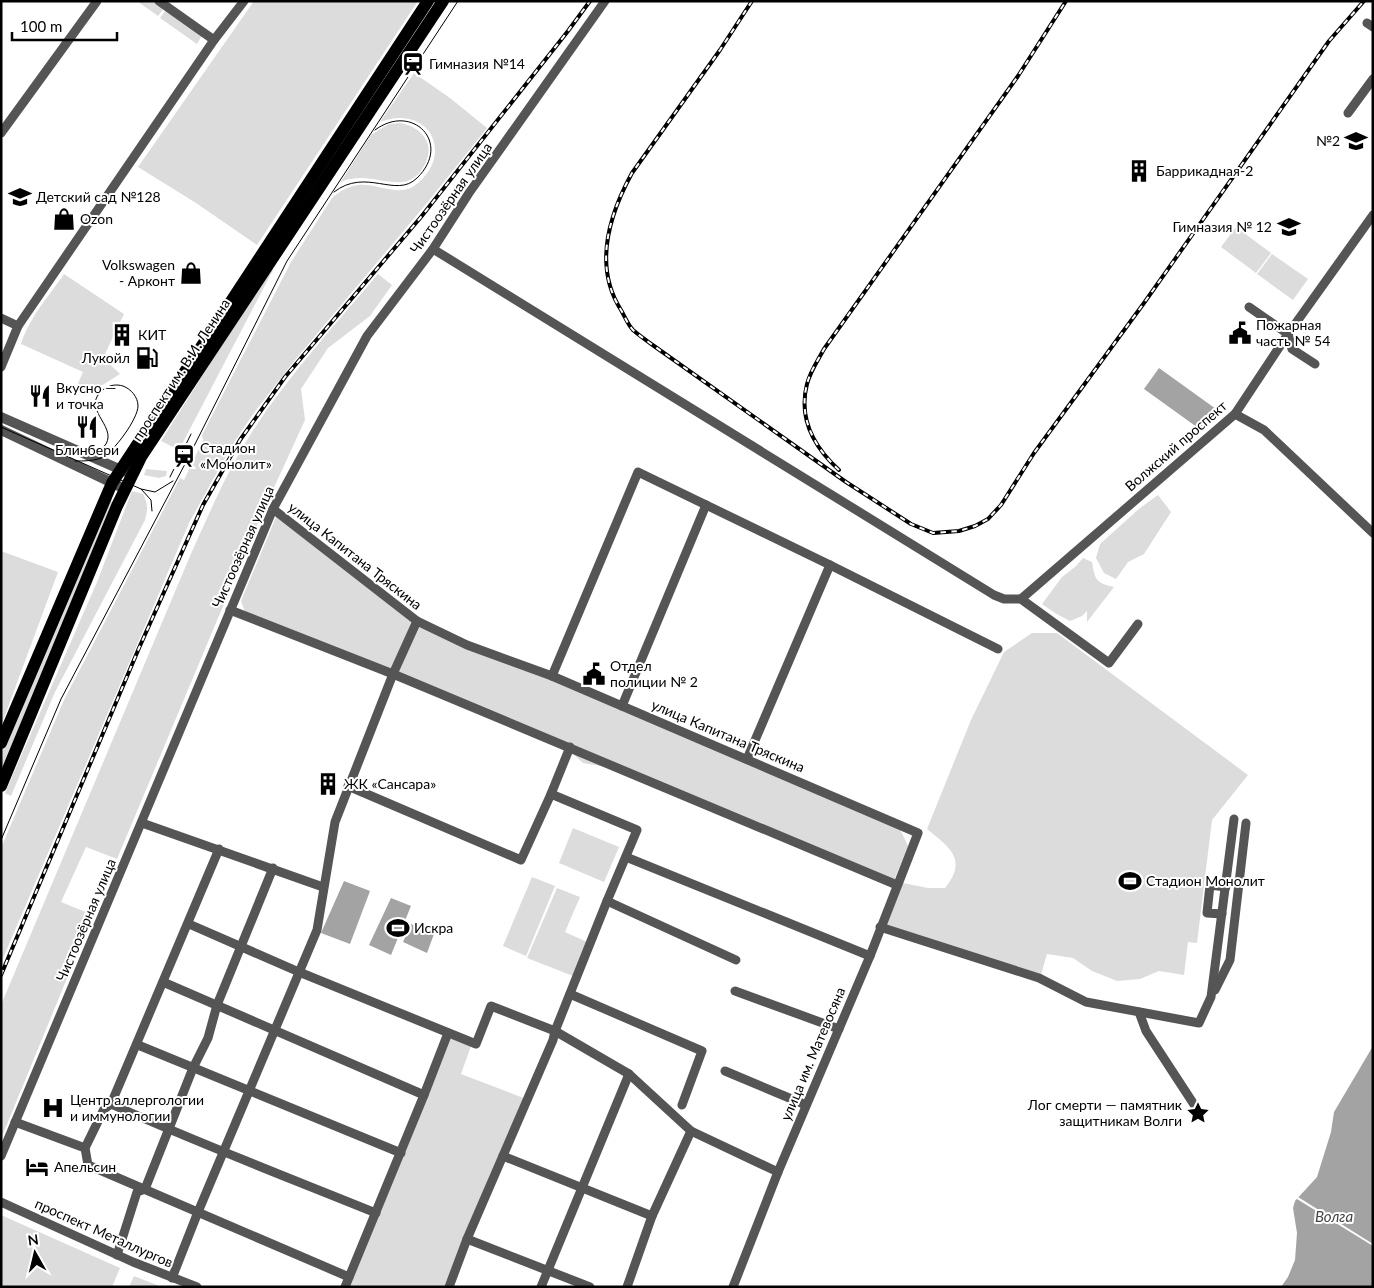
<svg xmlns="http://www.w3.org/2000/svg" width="1374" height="1288" font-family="Lato,sans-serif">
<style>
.green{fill:#dcdcdc}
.water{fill:#a3a3a3}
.pier{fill:#fff}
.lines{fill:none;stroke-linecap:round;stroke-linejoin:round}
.minor{stroke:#555;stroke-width:9}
.tertiary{stroke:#555;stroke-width:10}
.primary{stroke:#000;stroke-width:12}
.tram{stroke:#000;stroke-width:1}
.rail-casing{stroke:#000;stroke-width:4}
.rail{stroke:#fff;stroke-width:2;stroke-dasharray:5.5;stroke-linecap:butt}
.labels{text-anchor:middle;stroke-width:4;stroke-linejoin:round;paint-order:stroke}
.poi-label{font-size:14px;fill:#000;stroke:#fff;text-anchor:start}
.street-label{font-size:14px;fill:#000;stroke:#fff}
.water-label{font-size:15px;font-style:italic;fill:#444;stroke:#fff}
</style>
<rect width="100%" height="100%" fill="#fff"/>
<g class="green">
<path d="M137,1h19l9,6 -7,9z"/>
<path d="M254,1h164l-161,244 -61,-42 -58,-36z"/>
<path d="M167,8l36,26 -6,10 -37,-26z"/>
<path d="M414,73l36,25 37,30 -60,75 -132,157 -42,54 -22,33 -42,76 -188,440v-115l63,-148 116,-222 4,2 19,-40 -1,-5 89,-173 41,-64c8,-7 16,-12 27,-13 20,-2 41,14 59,-2 37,-32 9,-79 -38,-61z"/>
<path d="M401,123c11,3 20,7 25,17 4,7 3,14 0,22 -17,37 -47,11 -75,17 -4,0 -8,2 -11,4l31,-48 18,-11z"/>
<path d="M1236,227l35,26 -15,20 -35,-26z"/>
<path d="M1272,254l36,25 -15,21 -36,-26z"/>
<path d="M271,268l2,2 -94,180 -18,-9z"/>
<path d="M64,274l60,40 -21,44 17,16 -30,19 -14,-5 7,-16 -62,-28c8,-26 28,-48 43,-70z"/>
<path d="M378,274l14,11 -22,31 -42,32 -27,41 4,31 -45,98 -143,341 -31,-12 -25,55 32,13 -92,224v-134l189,-449c19,-42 37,-85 62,-124 36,-56 83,-107 126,-158z"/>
<path d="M146,469l21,2 -1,5 -7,2 -15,-3z"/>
<path d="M132,491l11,3c5,10 5,15 2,26l-90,172 -44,104 -6,-3 92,-211z"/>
<path d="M1158,495l13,17 -27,42 -16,8 -12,17 -12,-6 -8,-15 4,-14 40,-36z"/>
<path d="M111,499l1,4 -111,267v-17l106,-252z"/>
<path d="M276,517l140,106 136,55 347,149 9,19 -14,34 -269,-110 -42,-7 -13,-12 -324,-136 -5,-14z"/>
<path d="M1,551l57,21 -57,154z"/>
<path d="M1083,558l9,4c3,18 4,21 22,25l-27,35v-11l-5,5 -12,5 -15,-8 -13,-9 20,-27 13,-10z"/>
<path d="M1032,633h25l191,142 -36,45 -15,123 -9,-1 -4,33 -25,-4 -19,8 -23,2 -25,-10 -19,-13 -26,-4 -6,21 -155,-50 17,-42 25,5h17c23,-29 5,-40 -18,-59l44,-109 33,-68z"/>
<path d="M573,828l46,19 -15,35 -45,-19z"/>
<path d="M532,877l23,9 -29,70 -23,-10z"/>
<path d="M557,888l23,9 -15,35 22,10 -14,34 -46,-18z"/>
<path d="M450,1038l21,8 -10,28 65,25 -78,188h-101z"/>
<path d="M1,1215l119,53 -8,19h-111z"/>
<path d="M134,1276l28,11h-33z"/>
</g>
<g class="water">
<path d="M1159,368l57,41 -15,21 -57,-41z"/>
<path d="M344,881l26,10 -20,53 -29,-11z"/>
<path d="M391,898l20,8 -20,49 -22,-10z"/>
<path d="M411,924l23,10 -7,19 -24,-11z"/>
<path d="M1373,1046v241h-92l7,-10 7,-17 2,-27 -4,-25 2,-7 22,-24 14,-45 3,-20z"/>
</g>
<path class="pier" d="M1298,1197l75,47v2l-76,-47z"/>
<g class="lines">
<g class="minor">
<path d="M159,1l55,39"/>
<path d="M1367,23l6,4"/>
<path d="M1348,113l25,-34"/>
<path d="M1,133l96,-132"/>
<path d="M433,249l561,346 10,4h17l88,64 29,-39"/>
<path d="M1249,307l39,27 4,15 23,15"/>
<path d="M1,318l17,8"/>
<path d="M1,367l17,-41 196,-286 30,-39"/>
<path d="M1235,414l29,16 109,103"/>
<path d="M273,509l144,112 50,24 85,31 366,157 -48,123 -92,216 -45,115"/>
<path d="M1021,599l214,-185 53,-80 85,-119"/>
<path d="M230,610l163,64 504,211"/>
<path d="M552,676l86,-204 192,93 168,84"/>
<path d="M622,706l84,-201"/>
<path d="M747,759l83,-194"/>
<path d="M348,786l173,74 30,-66 19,-47"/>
<path d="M142,823l181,64"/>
<path d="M626,857l244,99"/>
<path d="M607,901l129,59"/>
<path d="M1222,914l-15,-1 3,-28 16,2"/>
<path d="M189,924l110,48 177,72 15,-38 64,25 74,43 62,57 87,41"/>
<path d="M880,927l159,51 47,24 113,21 12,-26 23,-178"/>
<path d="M163,982l261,113"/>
<path d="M1215,990l15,-30 16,-137"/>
<path d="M735,991l104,38"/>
<path d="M570,994l132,57 -20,54"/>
<path d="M1139,1012l7,19 49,75"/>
<path d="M138,1045l263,108"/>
<path d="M725,1071l81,34"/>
<path d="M111,1104c87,39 176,73 265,109"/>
<path d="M15,1122l70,26 3,17 261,112"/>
<path d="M85,1148l19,-39 7,-5 108,-255"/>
<path d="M1,1156l272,-647 94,-173 66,-87 36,-56 136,-192"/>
<path d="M503,1156l149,60"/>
<path d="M1,1202l132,60 64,25"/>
<path d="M467,1239l123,48"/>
<path d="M117,1255l20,-63 8,-3 48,-121 15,-30 9,-33 56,-137"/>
<path d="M172,1278l26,-66 119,-282 18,-108 58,-148 24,-53"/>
<path d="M345,1287l79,-192 24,-62"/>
<path d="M449,1287l18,-48 86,-199 2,-9 52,-130 30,-71 -86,-36"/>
<path d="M541,1287l88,-213"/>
<path d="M627,1287l25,-71 39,-85"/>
</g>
<g class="tertiary">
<path d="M1,417l125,55"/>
<path d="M1,430l124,59"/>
</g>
<g class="primary">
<path d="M1,743l111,-260 316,-482"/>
<path d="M1,786l116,-280 24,-49 302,-456"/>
</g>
<g class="tram">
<path d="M334,192c32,-25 62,7 83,-14 36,-35 -5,-76 -42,-48"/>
<path d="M1,427l140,62 14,3 18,-11"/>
<path d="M71,455c12,1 28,0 35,-11 11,-19 -27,-36 -2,-55 6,-4 12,-5 19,-3 8,3 15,11 15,20 0,13 -25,47 -37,52 -8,3 -17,3 -26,3"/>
<path d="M170,477l21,-43"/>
<path d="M141,489l10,11 1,11"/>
<path d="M1,840l60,-141 124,-235 102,-203 171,-260"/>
</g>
<defs>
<g id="rail">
<path d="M752,1l-32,49 -88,123c-23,42 -39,93 -11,137 4,7 7,15 12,20 7,6 14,11 21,16l192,136 65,42 22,9 26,-2 16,-5 13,-7 13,-14 33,-52 110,-150 185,-262 35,-40"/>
<path d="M839,470c-24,-22 -41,-51 -32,-86 3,-12 11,-24 17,-35l194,-273 48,-75"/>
<path d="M1,975l138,-327 64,-143 37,-65 45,-63 136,-160 147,-186 22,-30"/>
</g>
</defs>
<use href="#rail" class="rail-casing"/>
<use href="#rail" class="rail"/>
</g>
<defs>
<symbol id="station-bare" viewBox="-9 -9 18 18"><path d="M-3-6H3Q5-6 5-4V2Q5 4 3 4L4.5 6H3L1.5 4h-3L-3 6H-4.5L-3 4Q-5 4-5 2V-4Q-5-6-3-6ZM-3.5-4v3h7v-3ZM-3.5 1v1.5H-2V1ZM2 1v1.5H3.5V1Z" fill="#000" stroke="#fff" stroke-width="2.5" paint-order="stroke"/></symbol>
<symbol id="school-bare" viewBox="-9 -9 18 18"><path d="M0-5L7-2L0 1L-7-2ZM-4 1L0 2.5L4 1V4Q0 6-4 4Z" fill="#000" stroke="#fff" stroke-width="2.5" paint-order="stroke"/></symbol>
<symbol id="building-bare" viewBox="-9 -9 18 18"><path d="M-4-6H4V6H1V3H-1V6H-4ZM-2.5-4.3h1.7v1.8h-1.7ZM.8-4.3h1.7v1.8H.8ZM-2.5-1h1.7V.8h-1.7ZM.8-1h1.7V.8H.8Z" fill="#000" stroke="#fff" stroke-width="2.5" paint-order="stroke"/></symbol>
<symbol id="shop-bare" viewBox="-9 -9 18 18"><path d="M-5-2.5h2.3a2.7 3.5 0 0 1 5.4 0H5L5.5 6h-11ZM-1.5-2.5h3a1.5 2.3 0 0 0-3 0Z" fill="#000" stroke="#fff" stroke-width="2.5" paint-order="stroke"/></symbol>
<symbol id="civic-bare" viewBox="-9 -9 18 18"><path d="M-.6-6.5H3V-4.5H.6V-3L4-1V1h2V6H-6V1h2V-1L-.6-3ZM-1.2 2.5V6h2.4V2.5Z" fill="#000" stroke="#fff" stroke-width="2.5" paint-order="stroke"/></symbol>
<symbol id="fuel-bare" viewBox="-9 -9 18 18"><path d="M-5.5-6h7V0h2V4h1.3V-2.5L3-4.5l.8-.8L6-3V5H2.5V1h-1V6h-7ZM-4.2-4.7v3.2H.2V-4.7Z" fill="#000" stroke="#fff" stroke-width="2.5" paint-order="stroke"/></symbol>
<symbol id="restaurant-bare" viewBox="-9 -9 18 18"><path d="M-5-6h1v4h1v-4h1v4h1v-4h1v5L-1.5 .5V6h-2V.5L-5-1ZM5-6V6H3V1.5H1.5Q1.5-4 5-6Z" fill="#000" stroke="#fff" stroke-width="2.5" paint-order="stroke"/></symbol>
<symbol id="stadium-bare" viewBox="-9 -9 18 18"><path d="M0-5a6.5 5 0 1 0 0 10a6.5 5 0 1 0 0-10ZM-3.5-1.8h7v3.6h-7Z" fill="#000" stroke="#fff" stroke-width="2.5" paint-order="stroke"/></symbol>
<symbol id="hospital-bare" viewBox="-9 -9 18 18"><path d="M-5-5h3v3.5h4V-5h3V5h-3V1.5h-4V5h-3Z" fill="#000" stroke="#fff" stroke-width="2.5" paint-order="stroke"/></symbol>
<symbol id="sight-bare" viewBox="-9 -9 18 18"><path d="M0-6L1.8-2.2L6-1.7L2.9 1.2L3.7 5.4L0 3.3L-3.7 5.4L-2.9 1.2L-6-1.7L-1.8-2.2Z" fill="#000" stroke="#fff" stroke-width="2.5" paint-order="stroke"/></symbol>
<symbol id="hotel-bare" viewBox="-9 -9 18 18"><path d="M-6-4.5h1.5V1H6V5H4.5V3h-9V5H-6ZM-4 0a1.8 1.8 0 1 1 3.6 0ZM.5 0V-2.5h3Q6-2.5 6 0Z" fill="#000" stroke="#fff" stroke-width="2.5" paint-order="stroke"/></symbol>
</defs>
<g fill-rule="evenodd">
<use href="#station-bare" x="397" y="48" width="32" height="32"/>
<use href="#school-bare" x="1340" y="125" width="32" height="32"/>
<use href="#building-bare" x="1123" y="155" width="32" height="32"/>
<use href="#school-bare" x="4" y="181" width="32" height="32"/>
<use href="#shop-bare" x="48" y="203" width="32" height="32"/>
<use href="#school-bare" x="1273" y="211" width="32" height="32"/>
<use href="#shop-bare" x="175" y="257" width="32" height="32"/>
<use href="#civic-bare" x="1224" y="317" width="32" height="32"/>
<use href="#building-bare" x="106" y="319" width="32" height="32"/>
<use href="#fuel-bare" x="131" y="342" width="32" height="32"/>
<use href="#restaurant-bare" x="24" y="380" width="32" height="32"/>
<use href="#restaurant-bare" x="71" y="411" width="32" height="32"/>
<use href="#station-bare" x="168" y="440" width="32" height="32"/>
<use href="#civic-bare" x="578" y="658" width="32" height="32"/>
<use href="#building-bare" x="312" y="768" width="32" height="32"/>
<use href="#stadium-bare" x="1114" y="865" width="32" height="32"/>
<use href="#stadium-bare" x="382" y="912" width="32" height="32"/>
<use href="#hospital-bare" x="37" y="1092" width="32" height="32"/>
<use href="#sight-bare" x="1182" y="1097" width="32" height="32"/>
<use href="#hotel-bare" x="21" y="1151" width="32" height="32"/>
</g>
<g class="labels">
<g class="poi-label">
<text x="429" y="69">Гимназия №14</text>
<text x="1340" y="146" text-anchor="end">№2</text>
<text x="1156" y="176">Баррикадная-2</text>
<text x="36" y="202">Детский сад №128</text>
<text x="80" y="224">Ozon</text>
<text x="1272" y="232" text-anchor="end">Гимназия № 12</text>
<text x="175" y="270" text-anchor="end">Volkswagen<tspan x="175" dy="16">- Арконт</tspan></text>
<text x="1256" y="330">Пожарная<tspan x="1256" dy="16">часть № 54</tspan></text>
<text x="138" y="340">КИТ</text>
<text x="130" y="363" text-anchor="end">Лукойл</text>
<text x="56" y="393">Вкусно —<tspan x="56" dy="16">и точка</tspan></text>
<text x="200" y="453">Стадион<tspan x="200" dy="16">«Монолит»</tspan></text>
<text x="87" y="455" text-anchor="middle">Блинбери</text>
<text x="610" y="671">Отдел<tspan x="610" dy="16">полиции № 2</tspan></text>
<text x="344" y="789">ЖК «Сансара»</text>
<text x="1146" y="886">Стадион Монолит</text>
<text x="414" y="933">Искра</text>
<text x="70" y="1105">Центр аллергологии<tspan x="70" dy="16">и иммунологии</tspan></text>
<text x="1182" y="1110" text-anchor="end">Лог смерти — памятник<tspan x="1182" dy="16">защитникам Волги</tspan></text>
<text x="54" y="1172">Апельсин</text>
</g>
<g class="street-label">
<text transform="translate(451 198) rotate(-55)" y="5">Чистоозёрная улица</text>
<text transform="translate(181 370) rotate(-57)" y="5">проспект им. В.И. Ленина</text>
<text transform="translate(1176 446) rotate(-41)" y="5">Волжский проспект</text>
<text transform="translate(243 547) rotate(-66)" y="5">Чистоозёрная улица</text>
<text transform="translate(355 556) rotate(38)" y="5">улица Капитана Тряскина</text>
<text transform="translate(728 736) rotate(23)" y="5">улица Капитана Тряскина</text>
<text transform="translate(86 920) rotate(-67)" y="5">Чистоозёрная улица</text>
<text transform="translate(813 1054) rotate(-67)" y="5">улица им. Матевосяна</text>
<text transform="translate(104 1233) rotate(24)" y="5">проспект Металлургов</text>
</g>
<g class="water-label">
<text x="1334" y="1222">Волга</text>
</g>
</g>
<rect width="1374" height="1288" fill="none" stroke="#000000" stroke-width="5"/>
<g transform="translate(35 1253) rotate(352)" stroke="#ffffff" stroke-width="4" paint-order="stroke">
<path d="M0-4L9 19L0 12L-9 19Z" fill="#000000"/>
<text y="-8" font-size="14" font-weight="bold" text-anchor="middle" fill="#000000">N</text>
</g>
<path d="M12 32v8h105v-8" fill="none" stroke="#000000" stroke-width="2.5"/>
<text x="20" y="32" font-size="15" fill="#000000" stroke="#ffffff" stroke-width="4" paint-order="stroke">100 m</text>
</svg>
